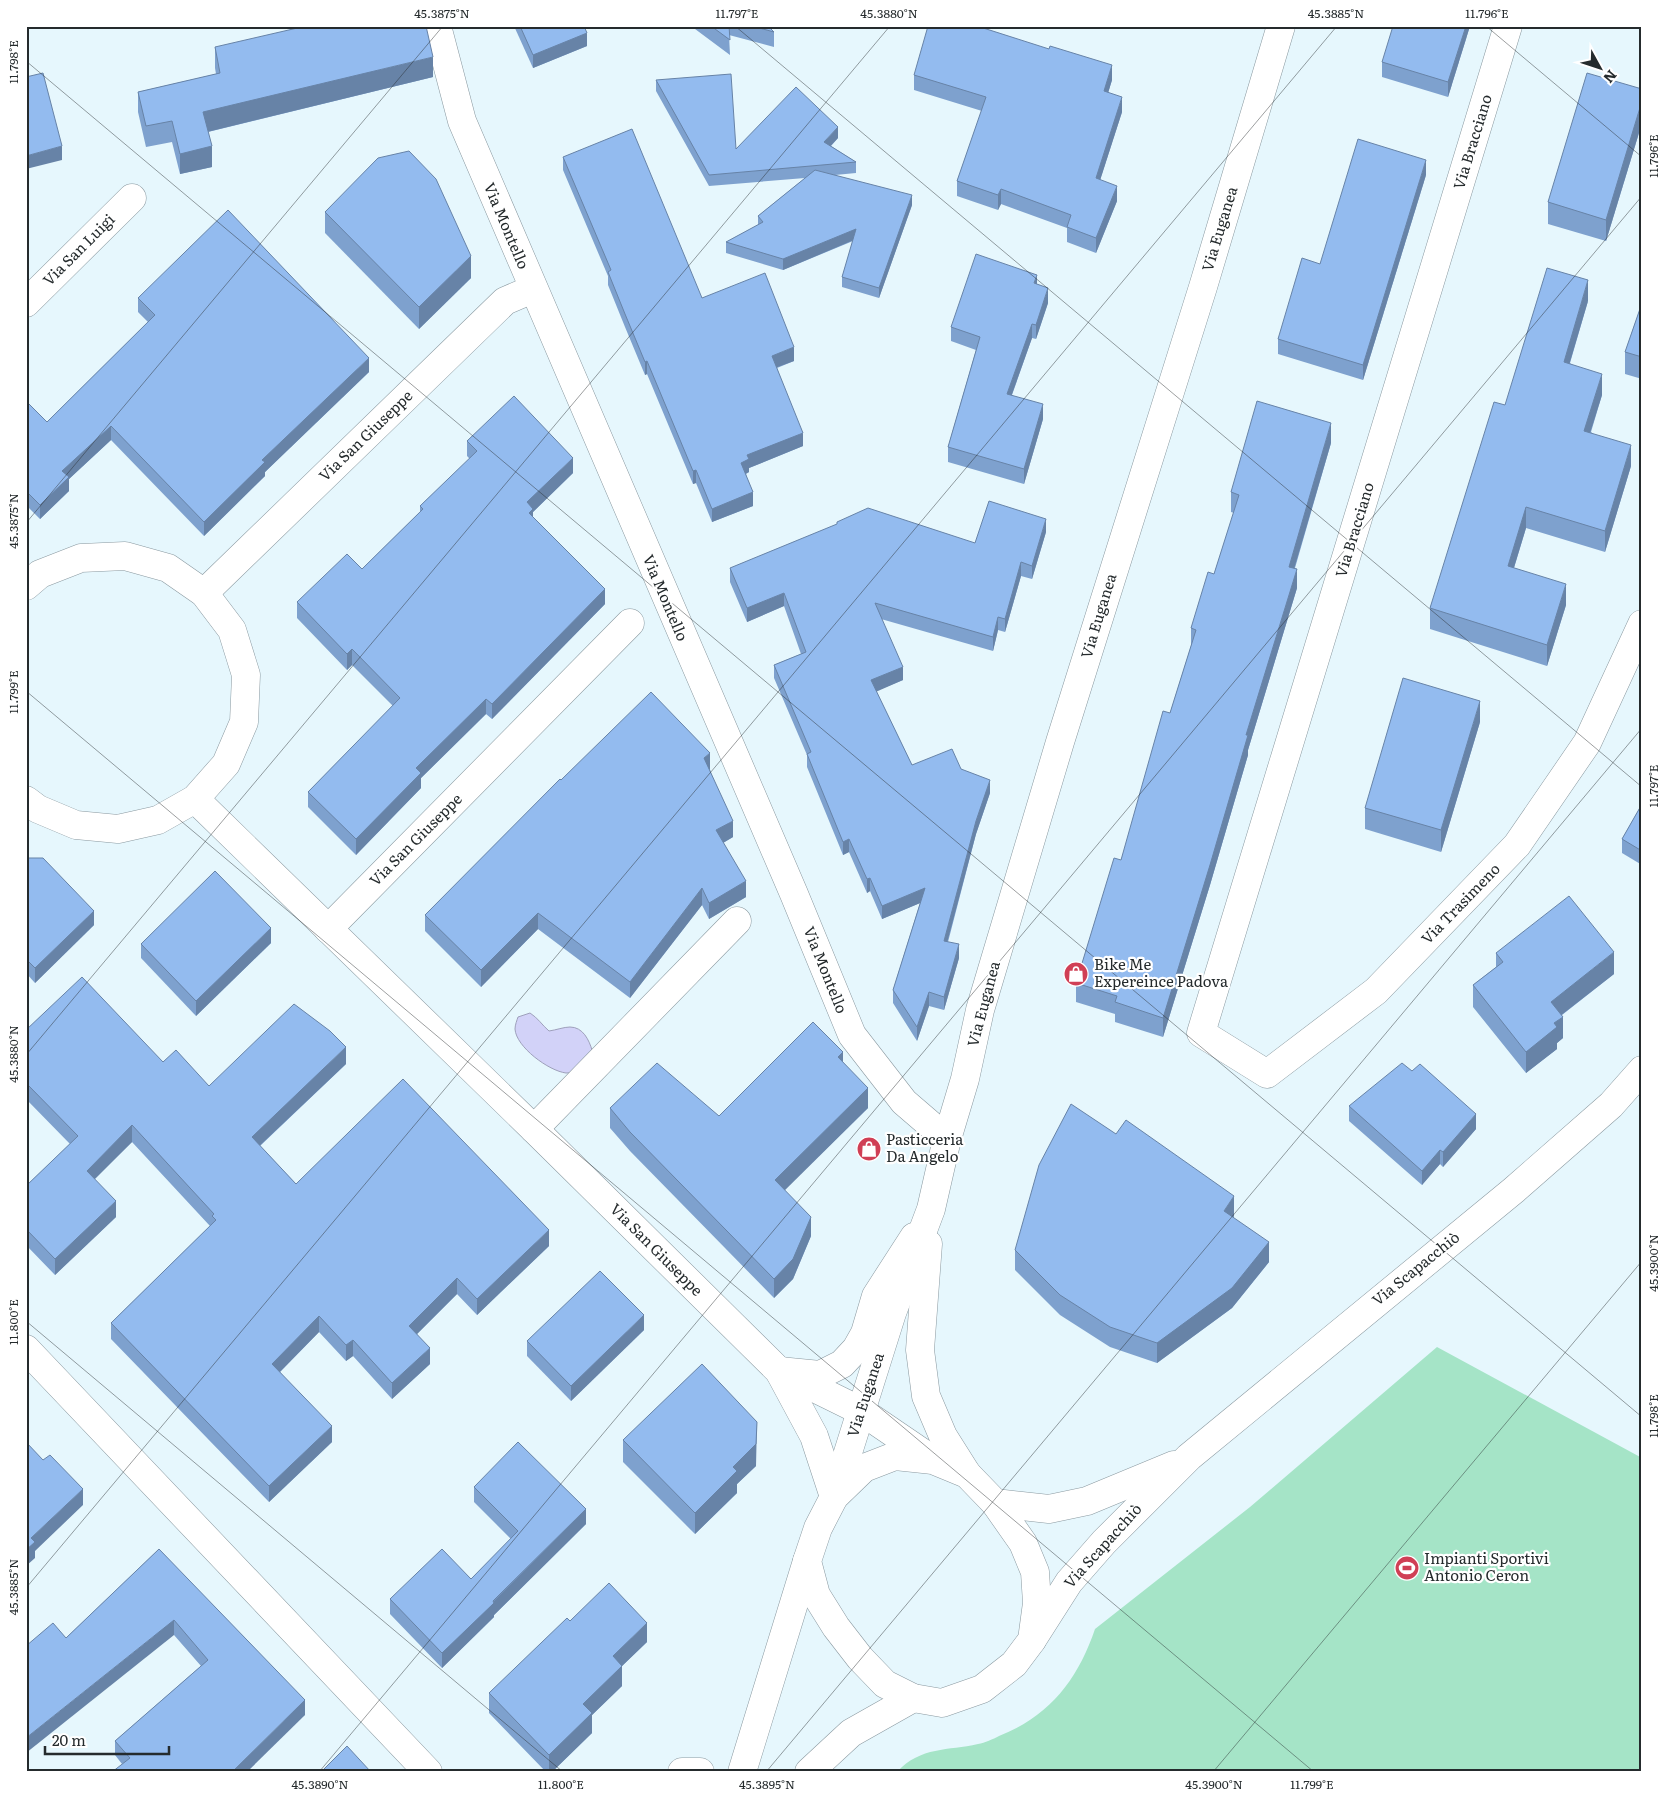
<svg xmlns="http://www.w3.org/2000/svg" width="1668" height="1798" font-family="Literata,serif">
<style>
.green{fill:#a5e4c7}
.water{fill:#d2d2f8;stroke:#9ea0bb}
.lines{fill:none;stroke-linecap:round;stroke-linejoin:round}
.street-casing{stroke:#8a99a0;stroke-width:29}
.secondary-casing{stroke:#8a99a0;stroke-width:29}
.street{stroke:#fff;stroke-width:28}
.secondary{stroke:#fff;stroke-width:28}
.wall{fill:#7ea1ce}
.shaded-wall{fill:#6783a7}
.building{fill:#93bbef;stroke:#6783a7}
.ticks{fill:none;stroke:#252b2d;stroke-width:1;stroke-opacity:0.45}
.labels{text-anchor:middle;stroke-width:4.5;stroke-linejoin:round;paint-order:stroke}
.street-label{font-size:15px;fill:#252b2d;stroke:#fff}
.poi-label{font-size:15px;fill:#252b2d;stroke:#fff;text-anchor:start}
.neatline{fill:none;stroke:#252b2d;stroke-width:2}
.ticks-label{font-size:12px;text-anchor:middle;fill:#252b2d}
</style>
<rect width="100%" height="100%" fill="#e6f7fd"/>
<path class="green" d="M1437,1347l205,111v314h-745c24,-26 51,-21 81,-28 7,-1 15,-5 21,-8 51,-20 79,-57 96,-107l155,-122z"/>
<path class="water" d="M530,1013c8,5 12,12 19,18 7,-1 15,-4 21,-4 13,0 19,13 22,23l-14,21c-4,1 -8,2 -12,2 -17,-2 -50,-26 -51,-44 0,-4 2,-9 3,-12z"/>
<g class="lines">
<defs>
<g id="street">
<path d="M437,26l25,95 332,773 58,141 52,67 43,37"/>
<path d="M1508,26l-307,1007 66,41 109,-83 141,-146 70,-102 55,-119"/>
<path d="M26,303l106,-105"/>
<path d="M26,586l14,-12 41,-16 44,-2 43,12 36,25 28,37 14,45 -2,47 -18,42 -31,35 -37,21 -40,9 -42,-4 -38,-16 -12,-9"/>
<path d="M204,593l301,-292 28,-12"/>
<path d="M195,799l339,330 245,242 35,65 20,61"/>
<path d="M328,929l302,-306"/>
<path d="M534,1129l203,-208"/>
<path d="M26,1349l402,423"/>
<path d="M779,1371l41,4 22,-11 14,-15 9,-16 11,-37 38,-59"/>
<path d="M792,1377l69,34 72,49"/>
<path d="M682,1772h18"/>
</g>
<g id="secondary">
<path d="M928,1244l-8,106 6,46 17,40 24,38"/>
<path d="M895,1456l38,4 34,14 28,29 28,40 12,29 2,31 -5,37 -18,24 -32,25 -40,14 -29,-5 -28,-14 -25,-26 -24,-31 -20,-32 -9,-34 11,-33 16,-31 30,-29z"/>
<path d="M834,1497l58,-184 39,-104 16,-70 18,-60 15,-69 80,-268 143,-455 78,-261"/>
<path d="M995,1503l54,6 38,-8 87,-36"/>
<path d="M1032,1640l37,-58 35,-40 85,-85 325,-267 97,-85 31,-35"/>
<path d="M742,1772l65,-211"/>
<path d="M809,1772l42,-39 62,-35"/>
</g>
</defs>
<use href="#street" class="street-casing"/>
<use href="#secondary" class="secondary-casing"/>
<use href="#street" class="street"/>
<use href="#secondary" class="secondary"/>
</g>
<g class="wall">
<path d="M514,26h70l3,20 -54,22z"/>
<path d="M691,26h79l-1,2 5,4v15l-45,-12 1,20z"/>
<path d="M1470,26l-22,71 -66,-20v-15z"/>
<path d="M215,47l218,30 -225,55 4,35 -32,7 -8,-32 -26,5 -8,-35v-20l78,-18 -1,-6z"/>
<path d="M914,75l198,5 -4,13 14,19 -22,68 17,21 -21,52 -29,-11v-14l-66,-24 -3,6 -41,-14v-15l25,-70 -68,-21z"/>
<path d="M656,80l80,69 102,-11 -7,8 25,16v11l-21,2 77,30 -33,93 -37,-11v-10l11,-36 -70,29 -57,-17v-11l32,-17v-9l47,-38 -96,8 -53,-95z"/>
<path d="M1642,89v34l-36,118 -58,-17v-22z"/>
<path d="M563,157l139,141 92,63 -17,7 26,78 -54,22v4l-3,2 7,32 -41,16 -16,-39 -3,1 -46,-110 -2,1 -20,-48 -17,-42v-9l-45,-106z"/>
<path d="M1426,175l-63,205 -85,-26v-15l42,-75z"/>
<path d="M325,212l146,66 -52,51 -94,-96z"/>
<path d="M1037,284l11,19 -12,36 -4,-1 -20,57 31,24 -19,65 -76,-22v-15l28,-97 -25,-9v-14z"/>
<path d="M138,298l231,74 -104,100v4l-61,60 -93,-96 -42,39v12l-29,28 -14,-14v-104l21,21 101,-100 -10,-10z"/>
<path d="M1588,301l-18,62 32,32 -11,37 40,34 -26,86 -79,-24 -12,40 52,37 -19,61 -117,-37v-21l75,-203z"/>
<path d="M1642,303v76l-17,-5v-22z"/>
<path d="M467,441l106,32 -40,39v5l72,87 -113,115 -6,-5 -65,64v10l-65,67 -48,-48v-15l85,-86 -41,-41 -5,5 -50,-52v-16l65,-33 58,-57v-6l50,-47 -3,-3z"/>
<path d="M1331,443l-36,125 2,20 -49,162v5l-38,130 -47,152 -48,-15v-8l-39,-12v-19l45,-123 49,-147 21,-67v-18l23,-54 20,-61 -3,-1v-20z"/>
<path d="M1046,532l-14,47 -11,-3 -16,56 -7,-2 -5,21 -112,-32 22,61 -27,11 36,74 49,4 29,24 -14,41 -28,108 11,16 -15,52 -15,-4 -12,35 -24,-38v-13l27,-87 -38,16 -12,-28 -3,2 -18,-41 -6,3 -36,-88v-12l-33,-77v-13l27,-11 -17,-48 -37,16 -17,-40v-14l245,-25z"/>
<path d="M1480,722l-39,130 -76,-23v-21z"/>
<path d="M710,769v1l23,67 -10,6 23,54 -37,22 -7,-14 -72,93 -92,-69 -57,58 -56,-56v-16l136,-135z"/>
<path d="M1642,804v61l-20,-12v-14z"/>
<path d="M26,860l68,65 -59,58 -9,-10z"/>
<path d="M271,943l-75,73 -55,-58v-14z"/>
<path d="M1496,953l118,21 -52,41 1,23 -6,5v6l-31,24 -53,-66v-22l23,-18z"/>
<path d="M26,1030l137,32 46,24 137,-22 -86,82 36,38 253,62 -72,69 -20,-21 -40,40 13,30 -38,35 -39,-43 -7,5 -27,-29 -39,40 52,70 -63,60 -158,-163v-16l99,-97 -78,-84 -38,37 22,38 -61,58 -29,-30v-59l44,-42 -44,-45z"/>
<path d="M843,1062l25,46 -84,82 27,46 -18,43 -19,19 -144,-147 -20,-23v-20l109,8z"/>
<path d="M1412,1071l64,58 -33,38 -3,-3 -18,21 -73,-64v-15z"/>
<path d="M1234,1216l-1,2 36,44 -37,46 -75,55 -47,-16 -50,-32 -45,-45v-20z"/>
<path d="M644,1330l-73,71 -44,-45v-15z"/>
<path d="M623,1440l133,26 -19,18v9l-42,41 -72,-72z"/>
<path d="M474,1487l112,37 -92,91v2l-52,51 -52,-54v-15l81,-20 40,-40 -37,-37z"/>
<path d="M159,1549l146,166 -183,49 -7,-9v-14l86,-75 -27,-31 -108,3z"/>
<path d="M570,1621l77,21 -25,24v20l-30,29v18l-40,39h-6l-57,-59v-20z"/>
</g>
<g class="shaded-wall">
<path d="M1466,26h4l-22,71v-15z"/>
<path d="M587,33v13l-54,22v-13z"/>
<path d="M433,57v20l-230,56v-21z"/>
<path d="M1112,65v15l-8,26v-15z"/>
<path d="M1122,97v15l-26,81v-15z"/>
<path d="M1642,101v22l-36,118v-21z"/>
<path d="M838,127v11l-14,15v-11z"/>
<path d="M62,146v14l-36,9v-13z"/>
<path d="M212,146v21l-32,7v-20z"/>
<path d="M1426,160v15l-63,205v-15z"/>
<path d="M1117,186v15l-21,52v-15z"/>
<path d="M1001,189v15l-3,6v-15z"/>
<path d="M912,195v10l-33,93v-10z"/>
<path d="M856,229v10l-73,31v-11z"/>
<path d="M471,256v22l-52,51v-22z"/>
<path d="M1037,275v15l-3,-7z"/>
<path d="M1588,280v21l-24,81v-20z"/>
<path d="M1048,288v15l-12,36v-14z"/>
<path d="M1032,324v14l-25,70v-14z"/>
<path d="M794,347v14l-22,8v-13z"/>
<path d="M369,358v14l-104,100v4l-61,60v-14l58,-62z"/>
<path d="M647,361v13l-2,1v-13z"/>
<path d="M1602,374v21l-18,57v-21z"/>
<path d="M1043,404v15l-19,65v-15z"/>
<path d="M1331,423v20l-42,143v-19z"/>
<path d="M111,426v14l-42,39v12l-29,28v-14l22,-34z"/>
<path d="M803,433v13l-54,22v4l-8,4v-13l6,-8z"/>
<path d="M1631,445v21l-26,86v-21z"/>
<path d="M573,458v15l-40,39v12l-4,4 -2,-26z"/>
<path d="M696,470v13l-3,1v-13z"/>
<path d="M753,492v14l-41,16v-13z"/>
<path d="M1526,507v21l-18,59v-21z"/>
<path d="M1046,519v13l-14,47v-13z"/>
<path d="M1021,562v14l-16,56v-13z"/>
<path d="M1297,569v19l-49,162v5l-38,130 -47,152v-19l83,-283z"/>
<path d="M1566,584v21l-19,61v-21z"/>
<path d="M605,589v15l-113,115v-15z"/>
<path d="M784,593v13l-37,16v-14z"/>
<path d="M998,617v13l-5,21v-14z"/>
<path d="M352,649v16l-5,5v-16z"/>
<path d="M903,667v13l-32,14v-14z"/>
<path d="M486,699v15l-65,64v10l-65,67v-16l60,-71z"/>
<path d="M1480,701v21l-39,130v-22z"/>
<path d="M710,753v16l-6,6v-17z"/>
<path d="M990,780v13l-14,41 -32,120v-13l32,-120z"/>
<path d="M733,821v16l-17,10v-17z"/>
<path d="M849,839v13l-6,3v-13z"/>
<path d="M870,878v13l-3,2v-14z"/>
<path d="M746,881v16l-37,22v-16z"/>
<path d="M702,888v17l-72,93v-16z"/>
<path d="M925,888v13l-43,18v-13z"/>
<path d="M94,911v14l-59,58v-15z"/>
<path d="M538,913v16l-57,58v-17z"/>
<path d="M271,928v15l-75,73v-15z"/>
<path d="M959,944v14l-15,52v-13z"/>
<path d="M1614,952v22l-63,49v-21z"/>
<path d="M929,992v14l-12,35v-14z"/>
<path d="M1563,1017v21l-6,5v6l-31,24v-21l28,-29z"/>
<path d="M346,1047v17l-94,89v-16z"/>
<path d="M843,1052v20l-5,-15z"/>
<path d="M868,1088v20l-93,92v-20z"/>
<path d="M1476,1114v15l-33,38v-15z"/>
<path d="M132,1125v17l-45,45v-16z"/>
<path d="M1440,1150v14l-18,21v-14z"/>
<path d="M1234,1196v20l-10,16v-21z"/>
<path d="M116,1201v16l-61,58v-16z"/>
<path d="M811,1217v19l-18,43 -19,19v-19z"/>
<path d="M549,1230v16l-72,69v-16z"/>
<path d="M1269,1242v20l-37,46 -75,55v-20z"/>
<path d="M457,1278v16l-48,48v-16z"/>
<path d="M644,1315v15l-73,71v-15z"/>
<path d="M319,1316v16l-47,48v-16z"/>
<path d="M353,1340v16l-7,5v-16z"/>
<path d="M430,1348v16l-38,35v-16z"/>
<path d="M757,1422l-1,44 -19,18v9l-42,41v-21l38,-46z"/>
<path d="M332,1426v16l-63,60v-16z"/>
<path d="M83,1489v16l-48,46v7l-9,8v-16l5,-12z"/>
<path d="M586,1509v15l-92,91v2l-52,51v-15z"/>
<path d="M174,1620v15l-148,118v-15z"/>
<path d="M647,1623v19l-25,24v20l-30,29v18l-40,39h-3v-17l34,-51 30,-48z"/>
<path d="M305,1700v15l-58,57h-15z"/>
</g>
<g class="building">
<path d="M306,26h120l7,31 -230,55 9,34 -32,8 -8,-33 -26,5 -8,-34 82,-19 -5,-26z"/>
<path d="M520,26h64l3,7 -54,22z"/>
<path d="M711,26h18l1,14z"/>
<path d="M752,26h16l6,6z"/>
<path d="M928,26h49l72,23 1,-3 62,19 -8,26 18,6 -26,81 21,8 -21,52 -29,-11 4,-12 -70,-26 -3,6 -41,-14 29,-84 -72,-22z"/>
<path d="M1393,26h73l-18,56 -66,-20z"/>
<path d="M43,73l19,73 -36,10v-79z"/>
<path d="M1587,73l55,16v12l-36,119 -58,-18z"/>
<path d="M731,74l5,75 60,-62 42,40 -14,15 32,20 -147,13 -53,-95z"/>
<path d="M632,129l70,169 63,-25 29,74 -22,9 31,77 -56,22 2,4 -8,4 12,29 -41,17 -16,-39 -3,1 -46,-110 -2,1 -20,-48 -17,-42 3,-2 -48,-113z"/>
<path d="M1358,139l68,21 -63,205 -85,-26 24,-81 18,6z"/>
<path d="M409,151l27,28 35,77 -52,51 -94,-95 53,-54z"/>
<path d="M815,170l97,25 -33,93 -37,-11 14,-48 -73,30 -57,-17 37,-20 -5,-6z"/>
<path d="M228,210l141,148 -107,102 3,2 -61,60 -93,-96 -49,45 7,6 -29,28 -14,-14v-90l21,21 108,-107 -17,-17z"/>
<path d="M976,254l61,21 -3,8 14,5 -12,37 -4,-1 -25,70 36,10 -19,65 -76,-22 32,-110 -29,-10z"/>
<path d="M1547,268l41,12 -24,82 38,12 -18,57 47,14 -26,86 -79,-24 -18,59 58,18 -19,61 -117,-37 64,-206 11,3z"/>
<path d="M1642,303v54l-17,-5z"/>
<path d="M514,396l59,62 -46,44 6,7 -4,4 76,76 -113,115 -6,-5 -70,69 5,5 -65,66 -48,-47 92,-94 -48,-49 -5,5 -50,-52 50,-48 15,15 61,-60 -3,-3 57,-55 -10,-10z"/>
<path d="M1257,401l74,22 -42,144 8,2 -51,166h2l-38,130 -47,153 -48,-16 2,-6 -41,-13 38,-125 7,2 42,-149 7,2 26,-83 -5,-2 17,-56 6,2 25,-79 -8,-3z"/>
<path d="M989,501l57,18 -14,47 -11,-4 -16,57 -7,-2 -5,20 -118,-34 28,64 -32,13 41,85 40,-16 9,20 29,11 -14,41 -32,120 15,3 -15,53 -15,-5 -12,35 -24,-37 32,-102 -43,18 -12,-28 -3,1 -18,-40 -6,3 -36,-88 4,-2 -37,-87 32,-13 -22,-59 -37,15 -17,-40 107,-44v-2l31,-14 107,35z"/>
<path d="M1403,678l77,23 -39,129 -76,-22z"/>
<path d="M651,692l59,61 -6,5 29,63 -17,9 30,51 -37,22 -7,-15 -72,94 -92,-69 -57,57 -56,-55 135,-136 1,1z"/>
<path d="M1642,804v47l-20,-12z"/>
<path d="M29,858h14l51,53 -59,57 -9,-9v-99z"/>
<path d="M215,871l56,57 -75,73 -55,-57z"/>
<path d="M1569,896l45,56 -63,50 12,15 -9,6 3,4 -31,25 -53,-67 30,-23 -7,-9z"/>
<path d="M82,977l81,85 13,-12 33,36 85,-82 36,27 16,16 -94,90 44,47 107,-105 146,151 -72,69 -20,-21 -48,48 21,22 -38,35 -39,-43 -7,5 -27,-29 -47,48 60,62 -63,60 -158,-163 105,-103 -4,-4 2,-2 -82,-89 -45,46 29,30 -61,58 -29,-30v-43l52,-50 -52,-53v-53z"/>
<path d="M813,1022l30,30 -5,5 30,31 -93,92 36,37 -18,42 -19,20 -144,-147 -20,-24 47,-45 62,53z"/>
<path d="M1402,1063l10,8 8,-7 56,50 -33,38 -3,-2 -18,21 -73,-65z"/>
<path d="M1071,1104l45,30 10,-14 108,76 -10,15 45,31 -37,46 -75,55 -47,-16 -50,-32 -45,-45 24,-85z"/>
<path d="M600,1271l44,44 -73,71 -44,-45z"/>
<path d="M702,1364l55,58 -1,22 -23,23 4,4 -42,42 -72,-73z"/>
<path d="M26,1442l17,18 7,-5 33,34 -52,49 4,4 -9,8z"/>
<path d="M518,1442l68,67 -93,92 1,2 -52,50 -52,-54 52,-50 29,30 47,-48 -44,-44z"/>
<path d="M159,1549l146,151 -73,72h-120l18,-14 -15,-17 93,-81 -34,-40 -148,118v-92l27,-23 13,15z"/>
<path d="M609,1583l38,40 -34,33 9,10 -39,38 9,9 -43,42 -60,-62 78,-75 3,3z"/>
<path d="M347,1746l24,26h-50z"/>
</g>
<path class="ticks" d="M735,26l907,761M1486,26l156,131M26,61l1616,1356M26,523l417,-497M26,691l1288,1081M26,1055l864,-1029M26,1321l537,451M26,1588l1311,-1562M319,1772l1323,-1576M766,1772l876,-1044M1213,1772l429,-511"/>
<defs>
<symbol id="shop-disc" viewBox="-11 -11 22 22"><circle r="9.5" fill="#d03f55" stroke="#fff"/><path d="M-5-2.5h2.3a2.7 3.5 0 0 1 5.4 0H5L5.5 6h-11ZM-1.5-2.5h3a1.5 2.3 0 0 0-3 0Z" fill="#fff"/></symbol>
<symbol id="stadium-disc" viewBox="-11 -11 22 22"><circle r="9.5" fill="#d03f55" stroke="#fff"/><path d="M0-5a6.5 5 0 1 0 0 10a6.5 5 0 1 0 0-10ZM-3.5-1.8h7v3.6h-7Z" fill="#fff"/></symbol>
</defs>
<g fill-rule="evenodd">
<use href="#shop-disc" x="1062" y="960" width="28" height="28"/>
<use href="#shop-disc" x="855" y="1135" width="28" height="28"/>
<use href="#stadium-disc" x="1393" y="1554" width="28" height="28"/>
</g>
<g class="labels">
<g class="street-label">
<text transform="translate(1473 142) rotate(-73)" y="5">Via Bracciano</text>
<text transform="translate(506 226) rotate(67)" y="5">Via Montello</text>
<text transform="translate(1220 229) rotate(-73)" y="5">Via Euganea</text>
<text transform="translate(79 250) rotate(-45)" y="5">Via San Luigi</text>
<text transform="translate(366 436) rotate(-44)" y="5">Via San Giuseppe</text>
<text transform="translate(1355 530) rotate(-73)" y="5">Via Bracciano</text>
<text transform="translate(665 598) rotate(67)" y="5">Via Montello</text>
<text transform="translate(1099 616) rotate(-73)" y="5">Via Euganea</text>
<text transform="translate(416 840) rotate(-45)" y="5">Via San Giuseppe</text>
<text transform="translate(1461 904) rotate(-46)" y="5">Via Trasimeno</text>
<text transform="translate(825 970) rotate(68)" y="5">Via Montello</text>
<text transform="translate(984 1004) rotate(-75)" y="5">Via Euganea</text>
<text transform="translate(656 1250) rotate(45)" y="5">Via San Giuseppe</text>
<text transform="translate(1416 1269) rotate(-39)" y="5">Via Scapacchiò</text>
<text transform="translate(866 1395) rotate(-72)" y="5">Via Euganea</text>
<text transform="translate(1103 1546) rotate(-48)" y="5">Via Scapacchiò</text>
</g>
<g class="poi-label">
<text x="1094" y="970">Bike Me<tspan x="1094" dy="17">Expereince Padova</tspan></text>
<text x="886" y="1145">Pasticceria<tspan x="886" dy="17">Da Angelo</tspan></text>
<text x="1424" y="1564">Impianti Sportivi<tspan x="1424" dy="17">Antonio Ceron</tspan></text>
</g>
</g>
<rect width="1668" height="1798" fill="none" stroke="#ffffff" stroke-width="55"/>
<g transform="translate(1600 68) rotate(130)" stroke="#ffffff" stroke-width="4" paint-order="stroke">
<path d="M0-4L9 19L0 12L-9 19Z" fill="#252b2d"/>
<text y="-8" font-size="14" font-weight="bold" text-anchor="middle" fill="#252b2d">N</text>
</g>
<path d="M45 1746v8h124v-8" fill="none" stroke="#252b2d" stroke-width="2.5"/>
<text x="52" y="1746" font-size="15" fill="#252b2d" stroke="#ffffff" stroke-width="4" paint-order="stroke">20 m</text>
<rect x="28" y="28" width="1612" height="1742" class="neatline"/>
<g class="ticks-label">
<text x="442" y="18">45.3875°N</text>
<text x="737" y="18">11.797°E</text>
<text x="889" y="18">45.3880°N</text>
<text x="1336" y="18">45.3885°N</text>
<text x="1487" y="18">11.796°E</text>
<text transform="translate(14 62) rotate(-90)" y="4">11.798°E</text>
<text transform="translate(1654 156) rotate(-90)" y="4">11.796°E</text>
<text transform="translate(14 521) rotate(-90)" y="4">45.3875°N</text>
<text transform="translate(14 692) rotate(-90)" y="4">11.799°E</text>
<text transform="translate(1654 786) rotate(-90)" y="4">11.797°E</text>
<text transform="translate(14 1054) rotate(-90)" y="4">45.3880°N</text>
<text transform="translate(1654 1263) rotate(-90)" y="4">45.3900°N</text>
<text transform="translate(14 1322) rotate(-90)" y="4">11.800°E</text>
<text transform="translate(1654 1416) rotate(-90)" y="4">11.798°E</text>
<text transform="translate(14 1587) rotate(-90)" y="4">45.3885°N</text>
<text x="320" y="1789">45.3890°N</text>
<text x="561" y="1789">11.800°E</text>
<text x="767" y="1789">45.3895°N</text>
<text x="1214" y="1789">45.3900°N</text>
<text x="1312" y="1789">11.799°E</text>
</g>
</svg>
